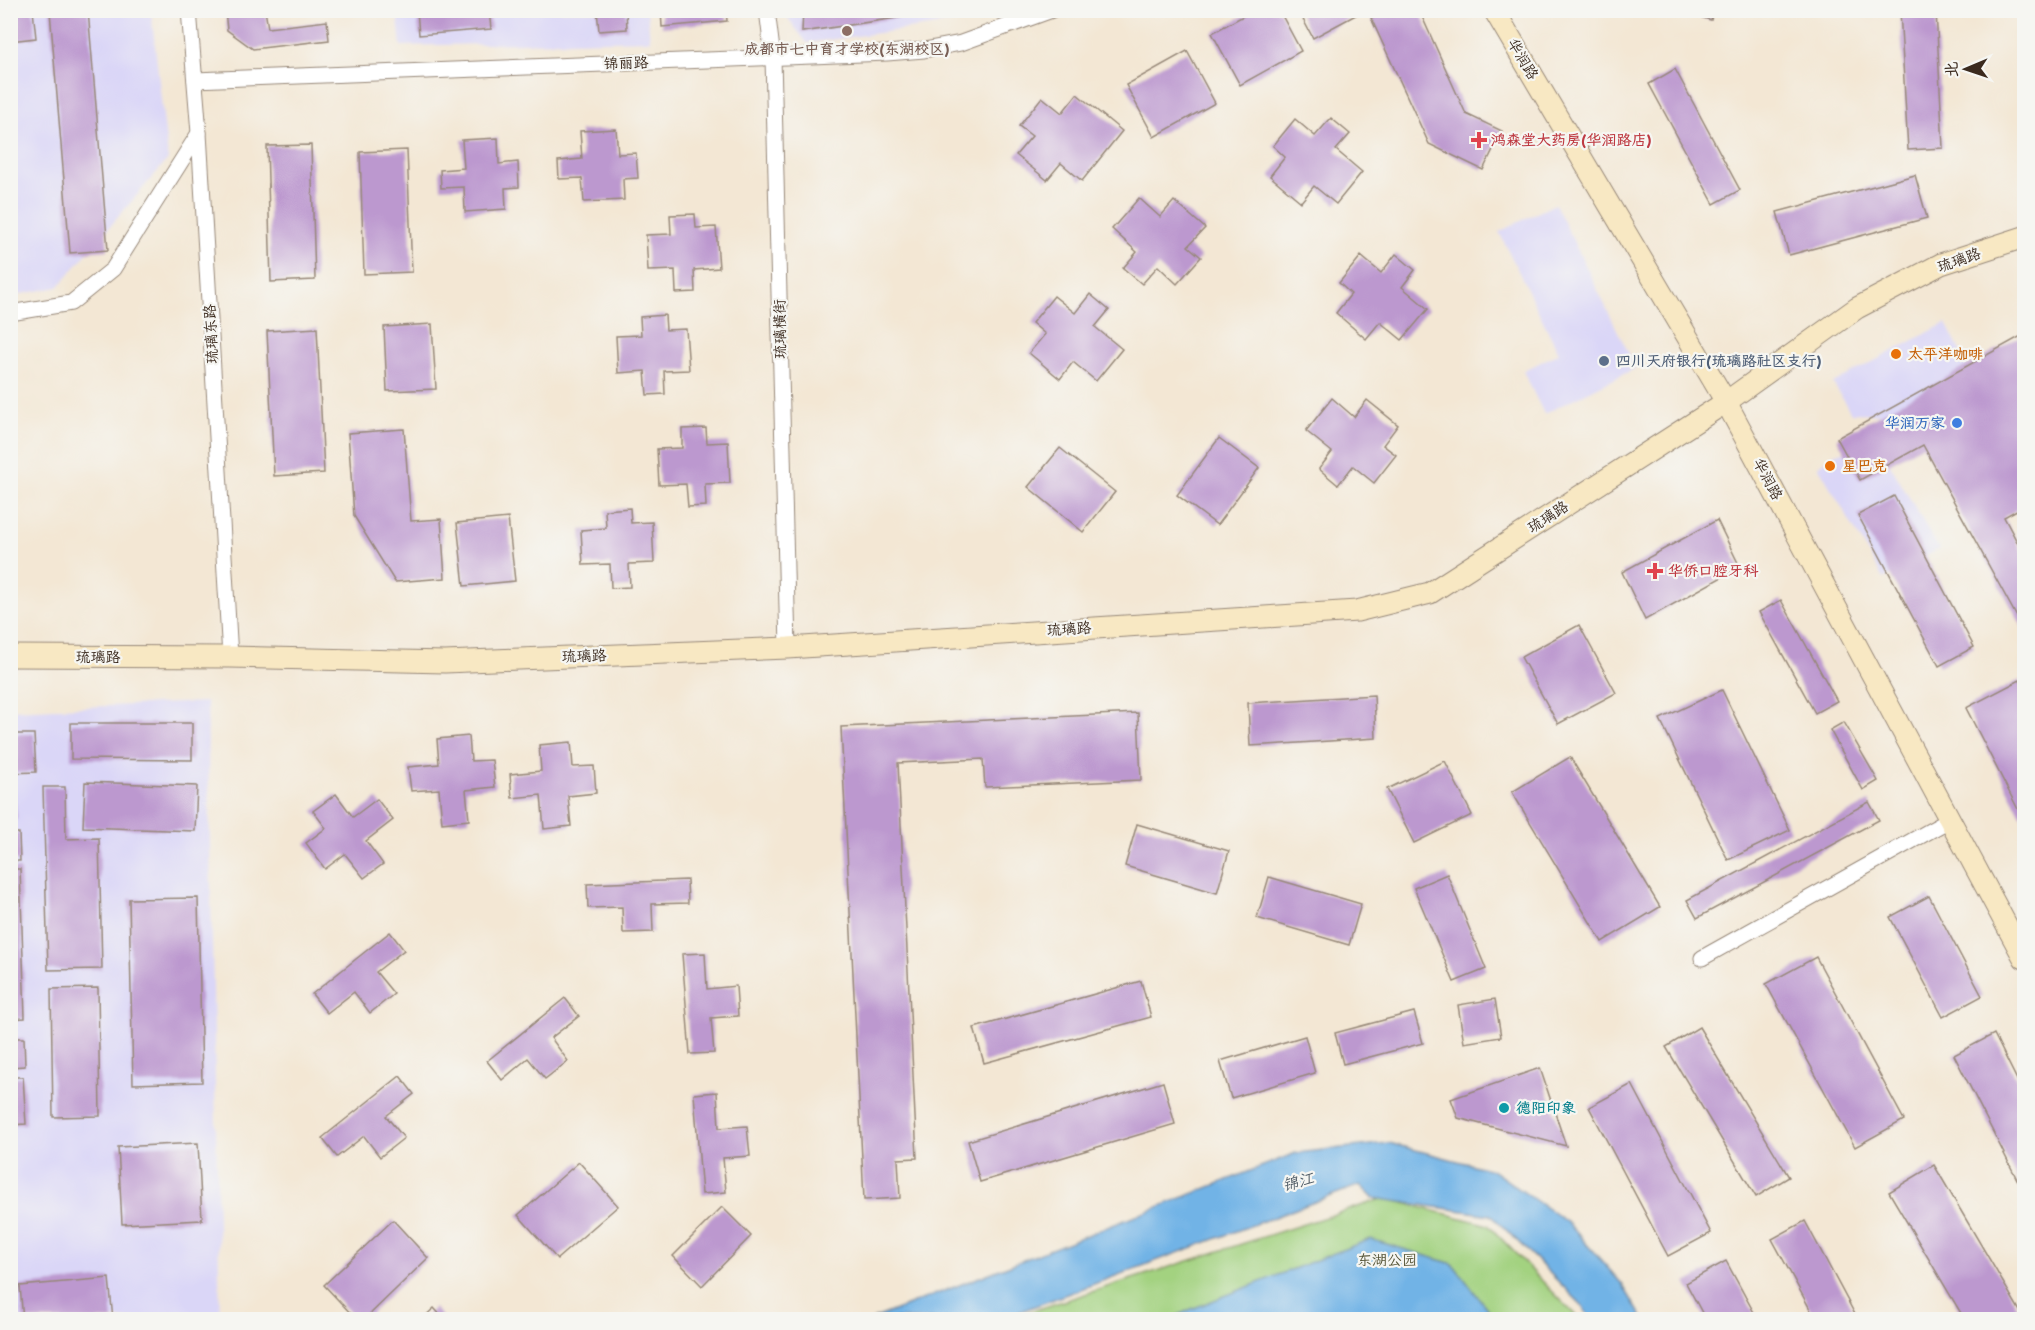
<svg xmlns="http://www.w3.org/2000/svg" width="2035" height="1330" font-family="'Balsamiq Sans','LXGW WenKai TC',sans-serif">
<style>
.built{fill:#dad6f7}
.green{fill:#a3d280;stroke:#6f7e4f;stroke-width:1.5}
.water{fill:#71b3e6;stroke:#566e82;stroke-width:1.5}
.building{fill:#bc98cf}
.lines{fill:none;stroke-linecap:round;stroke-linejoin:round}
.street-casing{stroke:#978879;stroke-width:17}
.secondary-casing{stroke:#978879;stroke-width:23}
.street{stroke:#fff;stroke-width:15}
.secondary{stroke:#f8e8c3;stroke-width:21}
.education-dot{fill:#8d6e63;stroke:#f6f6f2;stroke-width:2}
.health-dot{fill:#e0444e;stroke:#f6f6f2;stroke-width:2}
.food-dot{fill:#e8710a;stroke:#f6f6f2;stroke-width:2}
.service-dot{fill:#5c6f8a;stroke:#f6f6f2;stroke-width:2}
.shop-dot{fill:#3f7fe0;stroke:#f6f6f2;stroke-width:2}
.culture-dot{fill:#0f9aa8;stroke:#f6f6f2;stroke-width:2}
.labels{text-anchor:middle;stroke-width:4.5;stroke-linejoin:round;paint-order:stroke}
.education-label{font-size:15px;font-weight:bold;fill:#785e54;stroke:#f6f6f2}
.street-label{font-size:15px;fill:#3b2a1e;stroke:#f6f6f2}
.health-label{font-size:15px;font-weight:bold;fill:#be3a42;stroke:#f6f6f2;text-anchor:start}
.food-label{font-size:15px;font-weight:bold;fill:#c56008;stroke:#f6f6f2;text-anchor:start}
.service-label{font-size:15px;font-weight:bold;fill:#4e5e75;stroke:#f6f6f2;text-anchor:start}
.shop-label{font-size:15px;font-weight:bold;fill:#366cbe;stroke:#f6f6f2;text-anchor:end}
.culture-label{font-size:15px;font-weight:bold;fill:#0d838f;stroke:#f6f6f2;text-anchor:start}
.park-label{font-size:15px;fill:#555436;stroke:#f6f6f2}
.water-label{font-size:16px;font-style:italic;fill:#4e5a64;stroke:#f6f6f2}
</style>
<rect width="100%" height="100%" fill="#f6f6f2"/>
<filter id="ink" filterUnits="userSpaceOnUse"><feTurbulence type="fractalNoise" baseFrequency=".0167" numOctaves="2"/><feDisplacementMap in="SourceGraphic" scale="12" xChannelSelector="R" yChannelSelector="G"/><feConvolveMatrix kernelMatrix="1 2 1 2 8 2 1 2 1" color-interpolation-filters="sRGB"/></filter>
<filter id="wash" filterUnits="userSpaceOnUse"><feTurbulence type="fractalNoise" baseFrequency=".008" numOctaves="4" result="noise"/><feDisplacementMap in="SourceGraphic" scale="24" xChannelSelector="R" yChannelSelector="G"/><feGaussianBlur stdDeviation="1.35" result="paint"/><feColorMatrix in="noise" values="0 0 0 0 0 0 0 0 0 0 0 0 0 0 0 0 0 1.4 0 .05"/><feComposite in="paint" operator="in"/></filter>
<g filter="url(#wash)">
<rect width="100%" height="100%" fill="#f3e7d4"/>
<g class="built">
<path d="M11,11h140l17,148 -110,128 -47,9z"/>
<path d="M397,11h250l3,29 -249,6z"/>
<path d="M786,11h223l-23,7 -179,25 -20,-26z"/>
<path d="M1555,204l81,164 -92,46 -21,-43 36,-18 -60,-121z"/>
<path d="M1946,323l24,48 54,98v29l-47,24 -64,-122 -26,14 -36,-1 -18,-30z"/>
<path d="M1881,449l58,100 -56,30 -65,-113 17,-13z"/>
<path d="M207,702l13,617h-209l-1,-609z"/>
</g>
<path class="green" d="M1385,1198l103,27 91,94 -575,1z"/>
<g class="water">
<path d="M1389,1143l103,27 76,53 54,61 21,35h-53l-8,-14 -91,-90 -118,-17 -13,-13 -360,134h-127l423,-166z"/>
<path d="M1370,1239l83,25 42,55h-324l18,-9z"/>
</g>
<g id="blocks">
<g class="building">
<path d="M10,10h23l3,28 -26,3z"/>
<path d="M88,10l20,240 -38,3 -20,-242z"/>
<path d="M225,10h40l3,18 59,-7 2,19 -76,9 -26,-19z"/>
<path d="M417,10h72l2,19 -72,6z"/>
<path d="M597,10h29l1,19 -28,2z"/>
<path d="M661,10h65l1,11 -65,6z"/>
<path d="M803,10h133v2l-134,20z"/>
<path d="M1254,10h25l22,41 -61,34 -28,-52z"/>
<path d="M1298,10h67l-52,28z"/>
<path d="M1388,10h31l47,104 36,17 -19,39 -54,-26 -58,-126z"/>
<path d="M1674,10h39l-2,10z"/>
<path d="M1900,10h36l7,138 -35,2z"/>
<path d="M1187,51l28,52 -61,34 -28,-52z"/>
<path d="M1675,69l65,121 -26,14 -65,-120z"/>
<path d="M1077,94l45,37 -40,50 -21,-18 -14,17 -31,-25 16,-19 -13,-10 23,-29 20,16z"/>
<path d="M1331,118l19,16 -14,16 26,22 -26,32 -22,-18 -13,16 -31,-26 15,-19 -12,-11 22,-27 20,17z"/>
<path d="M616,129l2,25 18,-1 2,25 -15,1 1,21 -40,2 -2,-24 -23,1 -1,-18 24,-2 -2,-28z"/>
<path d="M498,138l1,26 19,-2 1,25 -14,1 1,21 -41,3 -1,-25 -23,1 -1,-18 24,-2 -2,-28z"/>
<path d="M311,145l4,135 -44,2 -4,-136z"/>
<path d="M407,150l5,122 -48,2 -4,-122z"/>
<path d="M1915,175l12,43 -138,37 -12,-43z"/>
<path d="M1139,198l21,19 14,-16 31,27 -17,18 13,11 -24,27 -19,-18 -16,18 -19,-16 14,-16 -25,-23z"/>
<path d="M695,214l1,14 20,-1 3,41 -25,2 1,22 -19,1 -1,-23 -27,1 -2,-36 25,-1 -1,-19z"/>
<path d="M1396,254l19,16 -13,17 26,22 -26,31 -22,-18 -14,17 -30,-26 15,-19 -12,-11 22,-27 20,17z"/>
<path d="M1090,294l19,16 -14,17 27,22 -26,32 -23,-19 -13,17 -31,-26 16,-19 -13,-11 22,-27 21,17z"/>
<path d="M665,315l1,15 20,-1 3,41 -25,1 1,23 -18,1 -2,-24 -27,2 -2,-37 25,-1 -1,-18z"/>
<path d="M432,324l4,65 -49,2 -3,-64z"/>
<path d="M317,328l7,145 -50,3 -7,-145z"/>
<path d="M2021,336l3,7v163l-20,11 20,38v75l-101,-185 -63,35 -23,-42z"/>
<path d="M1332,398l22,19 13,-17 31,25 -15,20 13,10 -22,28 -21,-17 -15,19 -19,-16 13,-17 -26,-21z"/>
<path d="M706,428l1,15 21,-1 2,41 -25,1 1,22 -18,1 -2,-23 -27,1 -2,-36 25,-1v-19z"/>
<path d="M404,429l7,92 30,-2 4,59 -50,4 -41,-66 -6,-83z"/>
<path d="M1219,438l40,30 -42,57 -40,-30z"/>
<path d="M1060,448l55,44 -32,40 -55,-45z"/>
<path d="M1894,496l80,151 -35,19 -81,-151z"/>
<path d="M630,508l1,15 21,-1 2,41 -25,1 1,23 -19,1 -1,-24 -27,1 -2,-35 25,-2 -1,-18z"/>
<path d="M508,518l7,63 -51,5 -7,-63z"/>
<path d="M1717,520l23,47 -95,53 -23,-48z"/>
<path d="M1781,600l56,101 -22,12 -56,-101z"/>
<path d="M1579,625l37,68 -58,31 -37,-67z"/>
<path d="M2020,680l4,8v133l-58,-113z"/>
<path d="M1722,690l68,140 -62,30 -68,-141z"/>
<path d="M1374,695l2,43 -126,8 -2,-43z"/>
<path d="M1138,713l3,67 -156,7 -2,-28 -85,4 19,395 -19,1 2,39 -36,2 -23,-473z"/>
<path d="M1844,722l34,59 -15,9 -33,-60z"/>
<path d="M71,723h121v37l-121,-1z"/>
<path d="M16,734h18l2,38 -26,1v-15h7z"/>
<path d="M469,736l2,25 21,-1 3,27 -29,3 3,30 -27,3 -3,-34 -28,2 -3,-24 31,-3 -2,-25z"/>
<path d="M571,742l2,25 21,-1 2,27 -28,3 3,30 -27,3 -3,-34 -29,3 -2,-24 31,-3 -2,-26z"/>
<path d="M1570,757l90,150 -58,35 -90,-150z"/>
<path d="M1445,761l27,54 -58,28 -27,-54z"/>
<path d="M85,782l112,4 -2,45 -112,-4z"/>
<path d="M43,787h22l1,52 33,-1 3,131 -54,1z"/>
<path d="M14,791l3,28 -7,1v-28z"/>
<path d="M336,794l17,23 24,-18 16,21 -27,21 17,23 -19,14 -19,-24 -20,15 -19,-26 20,-15 -13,-17z"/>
<path d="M1869,802l10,18 -182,98 -10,-18z"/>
<path d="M1137,824l92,27 -12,42 -92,-27z"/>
<path d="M10,833h9l1,28h-10z"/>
<path d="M10,869h10l5,149 -15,1z"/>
<path d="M1447,874l39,95 -32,13 -40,-94z"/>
<path d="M1269,877l92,27 -12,41 -92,-27z"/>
<path d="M687,880l1,23 -36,1 1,28 -30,1 -1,-26 -34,1 -1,-24z"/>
<path d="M1929,896l53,100 -39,21 -53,-100z"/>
<path d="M198,898l4,184 -69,2 -4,-185z"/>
<path d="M390,932l14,18 -28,22 18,22 -24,19 -16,-21 -27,21 -15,-19z"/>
<path d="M705,953l2,36 29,-3 2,30 -27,2 3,35 -24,1 -8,-100z"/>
<path d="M1816,957l88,163 -49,27 -89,-163z"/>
<path d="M1141,981l10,36 -167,46 -10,-35z"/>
<path d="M98,988l2,128 -47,1 -2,-128z"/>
<path d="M565,998l14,18 -28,22 17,23 -23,18 -17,-21 -26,22 -15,-19z"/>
<path d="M1495,999l6,38 -37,6 -6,-38z"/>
<path d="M1414,1012l9,31 -80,21 -8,-31z"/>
<path d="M1699,1027l90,150 -33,20 -90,-150z"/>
<path d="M1994,1034l30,60v99l-70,-138z"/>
<path d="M1305,1036l10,37 -84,25 -11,-37z"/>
<path d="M10,1038h14l1,28 -15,1z"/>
<path d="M1540,1068l26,78 -108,-28 -7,-19z"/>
<path d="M400,1076l14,18 -28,22 18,22 -24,19 -16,-21 -27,21 -15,-19z"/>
<path d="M10,1077h13l3,47 -16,1z"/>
<path d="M1163,1082l12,42 -195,58 -12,-41z"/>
<path d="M1632,1084l79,149 -43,23 -79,-149z"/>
<path d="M717,1092l2,36 28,-2 3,30 -27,2 3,34 -24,2 -8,-100z"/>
<path d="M198,1143l4,77 -80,4 -4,-77z"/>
<path d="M579,1162l39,44 -61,53 -39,-44z"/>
<path d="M1934,1165l90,153v2h-59l-76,-128z"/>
<path d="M722,1207l29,29 -49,50 -29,-30z"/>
<path d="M393,1220l35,38 -64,62h-7l-33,-35z"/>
<path d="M1805,1221l53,99h-42l-44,-81z"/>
<path d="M1726,1261l32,59h-52l-20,-37z"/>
<path d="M109,1278l4,42h-90l-3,-34z"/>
<path d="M434,1308l11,12h-24z"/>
</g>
</g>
</g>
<g filter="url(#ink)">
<use href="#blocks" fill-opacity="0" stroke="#978879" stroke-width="1.5"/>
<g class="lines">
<defs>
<g id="street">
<path d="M189,10l10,123 31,524"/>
<path d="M767,10l6,48 15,590"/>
<path d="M195,80l692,-27 37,-3 37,-7 91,-33"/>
<path d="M10,313l61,-10 42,-34 86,-136"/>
<path d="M1702,958l249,-139"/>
</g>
<g id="secondary">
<path d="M1494,10l232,392 298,556"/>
<path d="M10,656l220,1 215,5 343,-14 569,-37 73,-18 296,-191 131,-94 84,-44 83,-27"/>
</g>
</defs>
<use href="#street" class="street-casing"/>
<use href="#secondary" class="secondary-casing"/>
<use href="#street" class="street"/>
<use href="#secondary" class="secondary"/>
</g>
</g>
<circle class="education-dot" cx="847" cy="31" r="6"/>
<g class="health-dot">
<path d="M1476 131h6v6h6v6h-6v6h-6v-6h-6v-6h6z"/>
<path d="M1652 562h6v6h6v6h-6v6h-6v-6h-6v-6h6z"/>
</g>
<g class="food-dot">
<circle cx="1896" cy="354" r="6"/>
<circle cx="1830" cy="466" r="6"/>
</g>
<circle class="service-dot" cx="1604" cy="361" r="6"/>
<circle class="shop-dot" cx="1957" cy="423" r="6"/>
<circle class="culture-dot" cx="1504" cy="1108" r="6"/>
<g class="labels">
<g class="education-label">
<text x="847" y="54">成都市七中育才学校(东湖校区)</text>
</g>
<g class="street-label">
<text transform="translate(1523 59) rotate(59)" y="5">华润路</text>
<text transform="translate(626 63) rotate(-2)" y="5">锦丽路</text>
<text transform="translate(1959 260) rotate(-20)" y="5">琉璃路</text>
<text transform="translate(780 329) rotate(-91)" y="5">琉璃横街</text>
<text transform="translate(211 334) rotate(-93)" y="5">琉璃东路</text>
<text transform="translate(1768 479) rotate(62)" y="5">华润路</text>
<text transform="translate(1548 517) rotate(-33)" y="5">琉璃路</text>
<text transform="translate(1069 629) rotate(-4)" y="5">琉璃路</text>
<text transform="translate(584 656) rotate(-2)" y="5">琉璃路</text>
<text x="98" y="662">琉璃路</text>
</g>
<g class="health-label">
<text x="1491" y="145">鸿森堂大药房(华润路店)</text>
<text x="1668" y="576">华侨口腔牙科</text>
</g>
<g class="food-label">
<text x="1908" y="359">太平洋咖啡</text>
<text x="1842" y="471">星巴克</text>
</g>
<g class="service-label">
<text x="1616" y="366">四川天府银行(琉璃路社区支行)</text>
</g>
<g class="shop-label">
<text x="1945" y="428">华润万家</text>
</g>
<g class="culture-label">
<text x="1516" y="1113">德阳印象</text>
</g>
<g class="park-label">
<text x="1387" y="1265">东湖公园</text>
</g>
<g class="water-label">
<text transform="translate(1298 1181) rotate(-15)" y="6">锦江</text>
</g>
</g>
<rect width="2035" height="1330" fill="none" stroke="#f6f6f2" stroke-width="36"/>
<g transform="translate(1966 69) rotate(268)" stroke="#f6f6f2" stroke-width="4.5" paint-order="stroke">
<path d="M0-4.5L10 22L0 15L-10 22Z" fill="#3b2a1e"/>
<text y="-9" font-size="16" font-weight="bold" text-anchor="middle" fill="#3b2a1e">北</text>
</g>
</svg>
